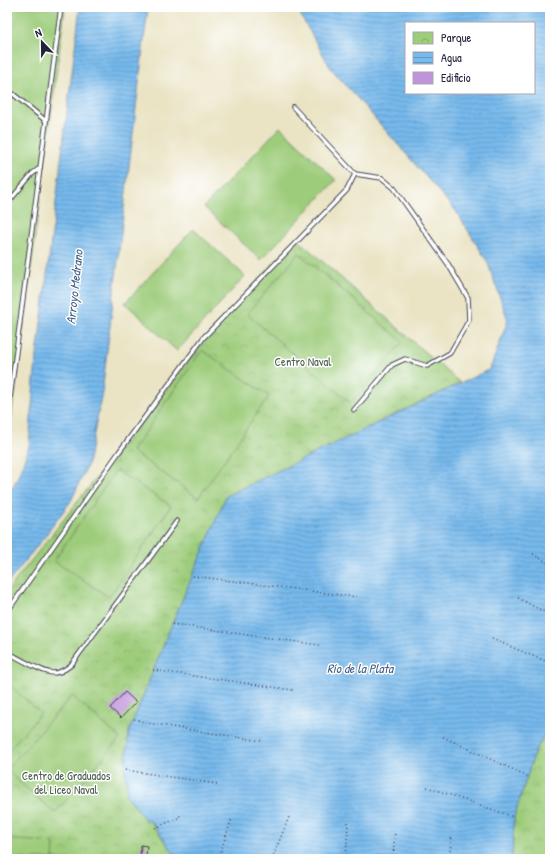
<svg xmlns="http://www.w3.org/2000/svg" width="557" height="866" font-family="'Patrick Hand',sans-serif">
<style>
.park{fill:url(#park-crowns);stroke:#60775a}
.pitch{fill:#9dcc7a;stroke:#60775a}
.water{fill:url(#water-rules);stroke:#4c6e94;fill-rule:evenodd}
.building{fill:#c094da}
.lines{fill:none;stroke-linecap:round;stroke-linejoin:round}
.lane-casing{stroke:#403f50;stroke-width:5.5}
.path{stroke:#403f50;stroke-width:1.5;stroke-dasharray:1 3;stroke-linecap:butt}
.lane{stroke:#fff;stroke-width:3.5}
.labels{text-anchor:middle;stroke-width:3;stroke-linejoin:round;paint-order:stroke}
.park-label{font-size:12px;fill:#4d5e51;stroke:#fff}
.water-label{font-size:13px;font-style:italic;fill:#445f82;stroke:#fff}
</style>
<defs>
<pattern id="park-crowns" width="20" height="18" patternUnits="userSpaceOnUse"><rect width="20" height="18" fill="#9dcc7a"/><path d="M2 6a3 3 0 1 1 6 0M12 15a3 3 0 1 1 6 0" fill="none" stroke="#87af6a"/></pattern>
<pattern id="water-rules" width="6" height="5" patternUnits="userSpaceOnUse"><rect width="6" height="5" fill="#77baed"/><path d="M0 2.5h6" fill="none" stroke="#6197c1"/></pattern>
</defs>
<rect width="100%" height="100%" fill="#fff"/>
<filter id="ink" filterUnits="userSpaceOnUse"><feTurbulence type="fractalNoise" baseFrequency=".025" numOctaves="2"/><feDisplacementMap in="SourceGraphic" scale="8" xChannelSelector="R" yChannelSelector="G"/><feConvolveMatrix kernelMatrix="1 2 1 2 8 2 1 2 1" color-interpolation-filters="sRGB"/></filter>
<filter id="wash" filterUnits="userSpaceOnUse"><feTurbulence type="fractalNoise" baseFrequency=".012" numOctaves="4" result="noise"/><feDisplacementMap in="SourceGraphic" scale="16" xChannelSelector="R" yChannelSelector="G"/><feGaussianBlur stdDeviation="0.9" result="paint"/><feColorMatrix in="noise" values="0 0 0 0 0 0 0 0 0 0 0 0 0 0 0 0 0 1.4 0 .05"/><feComposite in="paint" operator="in"/></filter>
<g filter="url(#wash)">
<rect width="100%" height="100%" fill="#eae4c5"/>
<g class="park">
<path d="M296,238l164,145 -234,113 -54,128 -43,107 -4,39 2,17 -1,10 4,2 16,22 3,-1 29,39h-171v-268l200,-253z"/>
<path d="M550,725v134h-38l2,-42 21,-66z"/>
</g>
<g class="pitch">
<path d="M7,7h58l-58,445z"/>
<path d="M280,127l56,53 -75,80 -57,-53z"/>
<path d="M193,229l52,47 -68,75 -52,-48z"/>
<path d="M299,253l104,89 -52,61 -104,-89z"/>
<path d="M202,350l67,46 -71,102 -66,-47z"/>
<path d="M116,470l55,36 -62,91 -55,-36z"/>
<path d="M7,683l34,30 -34,39z"/>
<path d="M72,696l48,42 -65,75 -48,-42v-2z"/>
<path d="M7,839l47,4 -1,16h-46z"/>
</g>
<g class="water">
<path d="M80,7h68l-46,386 -14,71 -17,37 -29,39 -35,44v-87l11,-20 11,-31 5,-66z"/>
<path d="M296,7h254v718l-15,26 -21,66 -2,42h-334l-28,-39 -4,1 -16,-22 -4,-2 1,-10 -2,-17 4,-39 43,-107 54,-128 264,-127 18,-49 -21,-59 -31,-50 -126,-144zM406,23h128v70h-128z"/>
</g>
<g id="blocks">
<g class="building">
<path d="M125,692l11,10 -15,16 -11,-10z"/>
<path d="M141,845l6,1 -1,13h-6z"/>
</g>
</g>
</g>
<g filter="url(#ink)">
<use href="#blocks" fill-opacity="0" stroke="#403f50" stroke-width="1"/>
<g class="lines">
<defs>
<g id="lane">
<path d="M7,89l39,32"/>
<path d="M7,204l25,-30 8,-6"/>
<path d="M354,410l38,-45 13,-6 22,7 23,-13 19,-33 -1,-22 -20,-34 -54,-76 -12,-10 -27,-4"/>
<path d="M7,421l54,-414"/>
<path d="M7,612l112,-160 85,-115 143,-147 8,-16 -62,-67"/>
<path d="M7,652c10,5 37,22 47,21 6,0 12,-4 17,-8l106,-144"/>
</g>
</defs>
<use href="#lane" class="lane-casing"/>
<g class="path">
<path d="M533,554l17,10"/>
<path d="M193,576l164,21"/>
<path d="M518,598l32,17"/>
<path d="M172,624l147,21"/>
<path d="M492,639l58,24"/>
<path d="M153,670l140,20"/>
<path d="M134,719l13,4 116,18"/>
<path d="M443,737l84,39"/>
<path d="M125,770l92,14"/>
<path d="M427,787l87,30"/>
<path d="M155,828l25,-11 -1,-4"/>
<path d="M218,859l14,-41"/>
<path d="M272,859l17,-42"/>
<path d="M346,859l2,-37"/>
<path d="M393,859l2,-28"/>
<path d="M449,859l3,-24"/>
</g>
<use href="#lane" class="lane"/>
</g>
</g>
<g class="labels">
<g class="park-label">
<text x="303" y="366">Centro Naval</text>
<text x="66" y="780">Centro de Graduados<tspan x="66" dy="14">del Liceo Naval</tspan></text>
</g>
<g class="water-label">
<text transform="translate(74 287) rotate(-84)" y="5">Arroyo Medrano</text>
<text x="360" y="673">Río de la Plata</text>
</g>
</g>
<rect width="557" height="866" fill="none" stroke="#fff" stroke-width="24"/>
<rect x="405" y="22" width="130" height="72" fill="#ffffff" stroke="#a7a7b1"/>
<rect x="413" y="32" width="20" height="12" fill="url(#park-crowns)" stroke="#a7a7b1"/>
<text x="441" y="42" font-size="12" fill="#22223b">Parque</text>
<rect x="413" y="52" width="20" height="12" fill="url(#water-rules)" stroke="#a7a7b1"/>
<text x="441" y="62" font-size="12" fill="#22223b">Agua</text>
<rect x="413" y="72" width="20" height="12" fill="#c094da" stroke="#a7a7b1"/>
<text x="441" y="82" font-size="12" fill="#22223b">Edificio</text>
<g transform="translate(42 42) rotate(338)" stroke="#ffffff" stroke-width="3" paint-order="stroke">
<path d="M0-3L7 15L0 10L-7 15Z" fill="#22223b"/>
<text y="-6" font-size="11" font-weight="bold" text-anchor="middle" fill="#22223b">N</text>
</g>
</svg>
